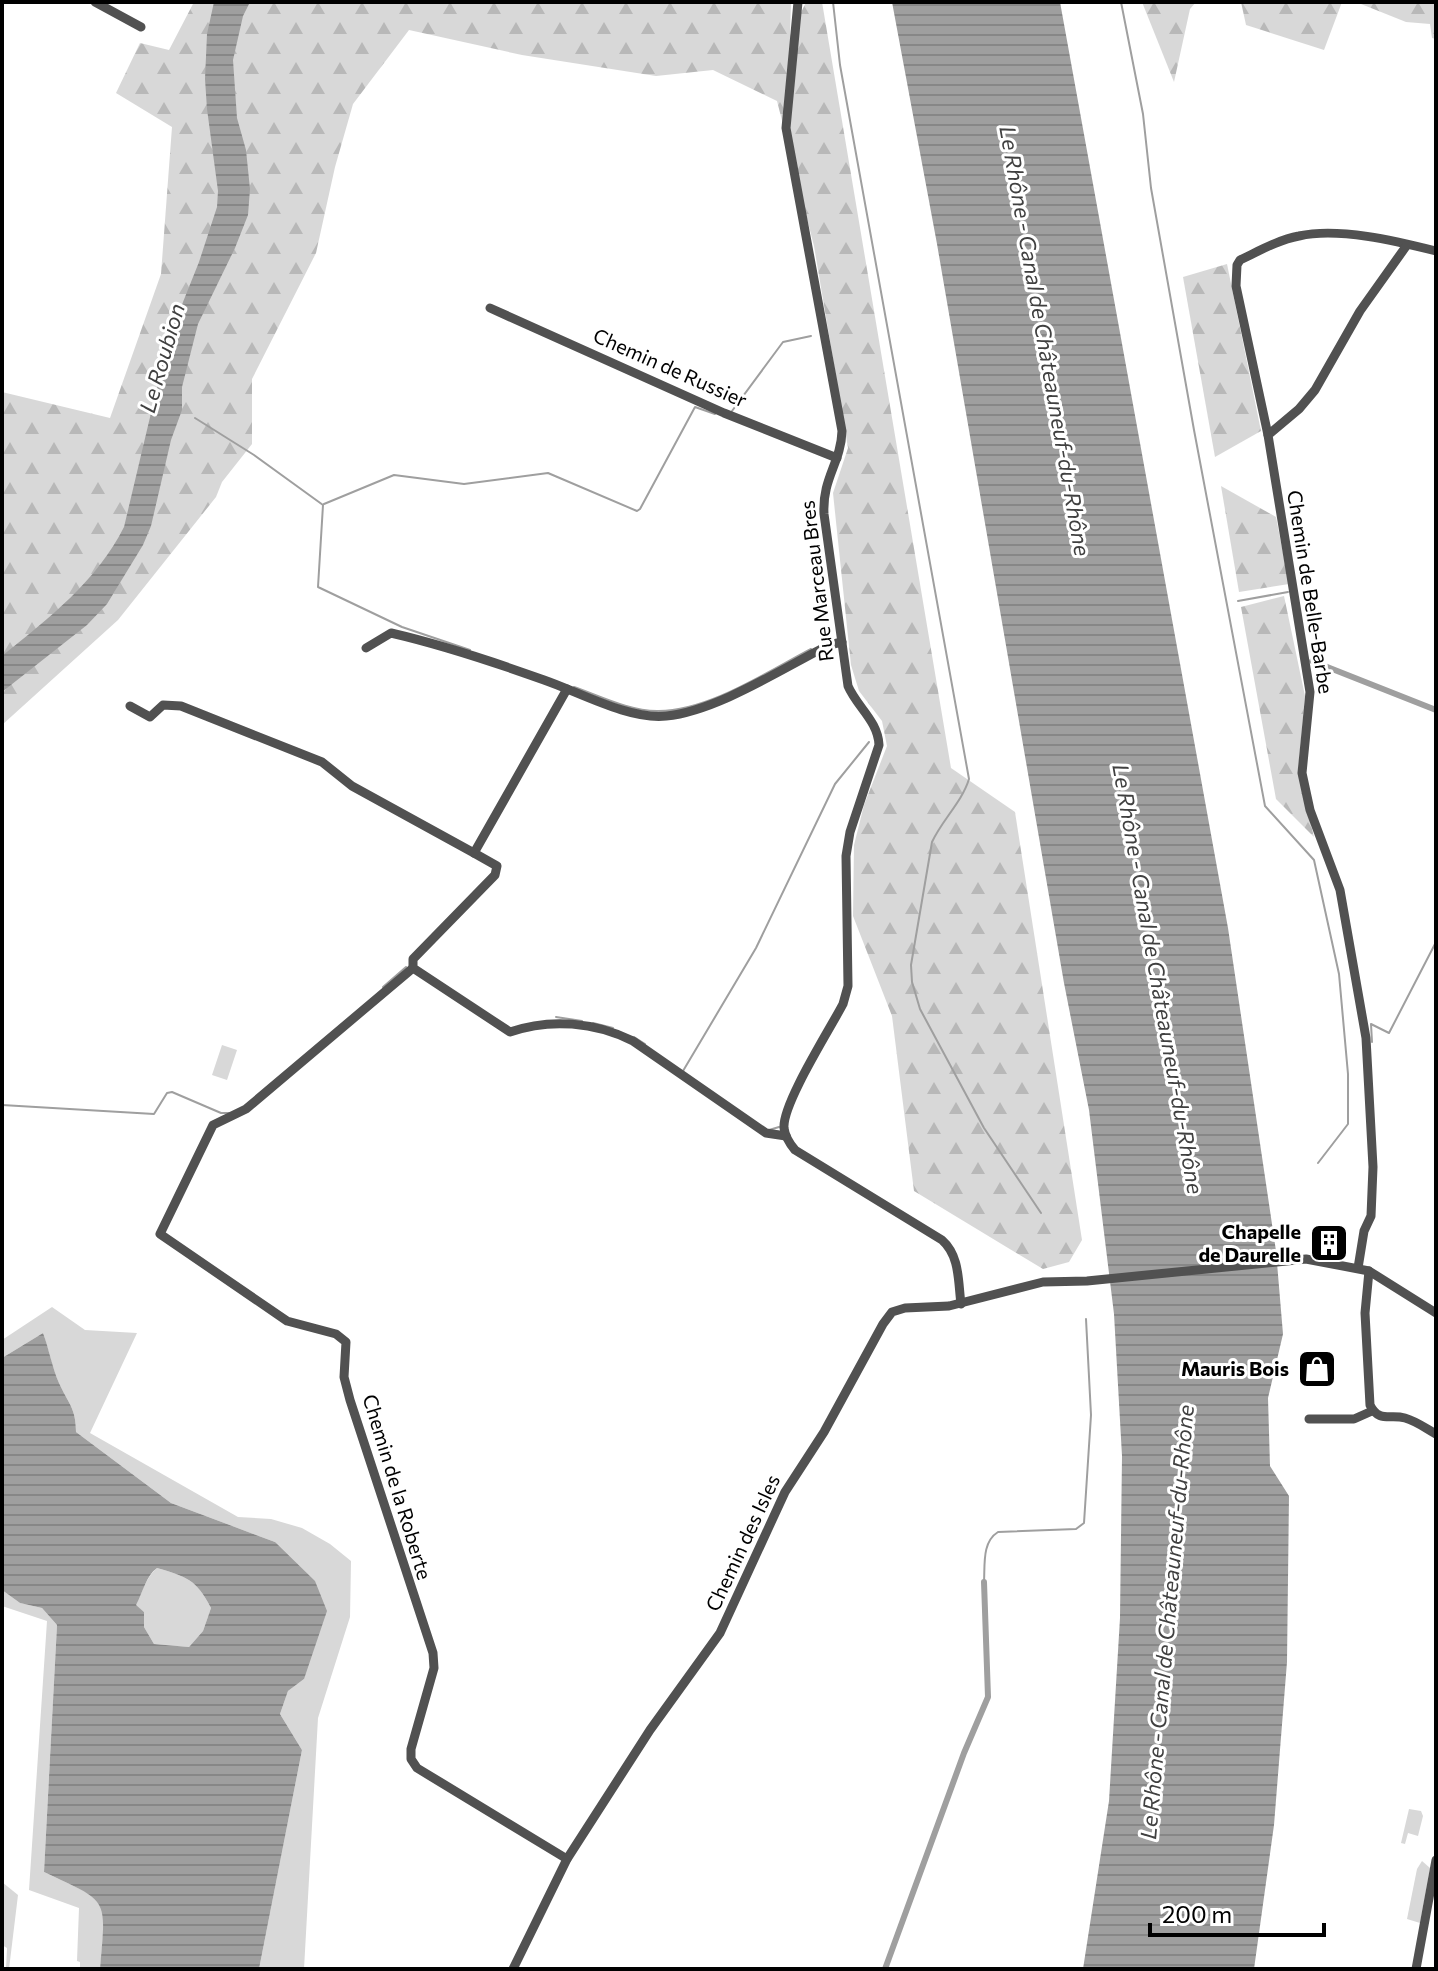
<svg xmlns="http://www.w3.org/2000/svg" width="1438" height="1971" font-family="Commissioner,sans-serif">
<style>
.green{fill:#d8d8d8}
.forest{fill:url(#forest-firs)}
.water{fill:url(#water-rules);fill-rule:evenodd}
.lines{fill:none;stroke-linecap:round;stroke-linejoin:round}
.stream{stroke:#9f9f9f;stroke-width:2}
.canal{stroke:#9f9f9f;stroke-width:6}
.minor{stroke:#515151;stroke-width:9}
.labels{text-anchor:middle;stroke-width:6;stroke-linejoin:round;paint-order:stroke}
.street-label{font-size:20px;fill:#000;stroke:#fff}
.poi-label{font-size:20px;font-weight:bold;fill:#000;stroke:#fff;text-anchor:end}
.water-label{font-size:22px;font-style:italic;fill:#404040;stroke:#fff}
</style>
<defs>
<pattern id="forest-firs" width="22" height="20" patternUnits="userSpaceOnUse" patternTransform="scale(2)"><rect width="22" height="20" fill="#d8d8d8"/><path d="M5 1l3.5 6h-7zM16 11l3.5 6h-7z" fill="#b8b8b8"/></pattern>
<pattern id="water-rules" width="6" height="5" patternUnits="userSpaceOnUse" patternTransform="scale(2)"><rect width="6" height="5" fill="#9f9f9f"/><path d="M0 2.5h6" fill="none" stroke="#878787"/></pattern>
</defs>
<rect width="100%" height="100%" fill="#fff"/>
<g class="green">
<path d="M222,1045l15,5 -10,30 -15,-5z"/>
<path d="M52,1307l33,23 52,3 -47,100 148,84 33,2 31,9 28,16 21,17 -1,56 -32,101 -14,251h-45l43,-219 -22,-36 8,-23 16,-12 -29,-137 -104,-39 -95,-71c0,-24 -8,-29 -17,-49 -7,-15 -10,-33 -16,-50l-41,25v-18z"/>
<path d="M157,1568c30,9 39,11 54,40l-8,23 -14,16 -35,-3 -10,-17v-15l-9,-7c8,-13 11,-28 22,-37z"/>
<path d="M2,1590l18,13 22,5 15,17 -13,247 51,24 10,19 -5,54h-20v-7l-3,-1 2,-53 -50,-18 18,-269 -45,-15z"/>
<path d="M1409,1809l12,2 2,5 -5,20 -10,-3 -3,11 -4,-1z"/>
<path d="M1422,1861l8,7 -10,55 -13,-4 10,-50z"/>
<path d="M2,1882l16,13 -9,74h-3l1,-21 -5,-3z"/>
</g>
<g class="forest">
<path d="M194,2h597l-1,34 16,-34h16l129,766 64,44 67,428 -13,22 -26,7 -129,-78 -22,-175 -39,-100 1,-71 10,-40 23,-59 -5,-25 -23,-30 -8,-26 -18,-172 15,-45 -34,-202 -37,-145 -64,-31 -57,6 -134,-21 -113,-25 -56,74 -18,63 -19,86 -64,126v65l-30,38 -6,15 -98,123 -116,105v-333l108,26 51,-144 11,-147 -56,-34 24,-50 29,7z"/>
<path d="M1142,2h54l-6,7 -16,73z"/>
<path d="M1241,2h101l-18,48 -78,-25z"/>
<path d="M1356,2h80v37l-4,-1 -2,-14 -24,-2z"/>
<path d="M1227,264l34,167 -46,26 -32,-180z"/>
<path d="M1221,486l55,31 13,67 -50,8z"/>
<path d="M1284,596l21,100 -7,75 16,66 -38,-38 -35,-192z"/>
</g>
<g class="water">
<path d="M214,2h36l-7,14 -10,44 4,58 9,32 4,39 -2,26 -13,33 -37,76 -16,63v23l-11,30 -20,86 -8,19 -36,59 -20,21 -85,67v-36c46,-37 95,-75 122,-129l45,-190 30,-75 18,-55 1,-16 -11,-82 -2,-30 2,-45z"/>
<path d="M892,2h168l168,926 48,323 7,83 -15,64 2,68 19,30 -2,166 -13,163 -20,144h-171l26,-168 11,-183 2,-162 -8,-142 -25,-204 -25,-127 -127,-739z"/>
<path d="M43,1333c6,16 9,34 16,50 9,20 17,25 17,49l95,71 104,39 40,39 12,30 -23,68 -16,12 -8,23 22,36 -43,219h-159c6,-73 10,-66 -56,-97l13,-247 -15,-17 -22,-5 -18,-13v-232zM157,1568c30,9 39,11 54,40l-8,23 -14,16 -35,-3 -10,-17v-15l-8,-7c7,-13 10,-29 21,-37z"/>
</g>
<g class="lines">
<g class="stream">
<path d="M833,2l7,63 129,714c-7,23 -27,41 -37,63l-21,123 1,17 8,27 64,119 57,85"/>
<path d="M1121,2l22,112 8,74 43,242 71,376 49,54 25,114 9,100v50l-30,39"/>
<path d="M732,411l51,-69 28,-6"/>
<path d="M195,418l59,37 69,50 -5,82 84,40 68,23"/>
<path d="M324,504l70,-29 70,9 84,-11 89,38 3,-2 55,-102 20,7"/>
<path d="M1238,601l50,-9"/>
<path d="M574,687c26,9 55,24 83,24 50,1 110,-39 154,-62"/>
<path d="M383,987l23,-20"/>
<path d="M556,1017l26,4"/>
<path d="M593,1023l20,5"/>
<path d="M634,1037l11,7"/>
<path d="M1372,1042l-1,-18 18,9 47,-91"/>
<path d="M683,1071l73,-123 79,-164 34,-42"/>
<path d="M2,1105l152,9 13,-21 5,-1 49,21h8"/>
<path d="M769,1130l10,-3"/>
<path d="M984,1582c1,-18 -2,-40 14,-50l78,-3 8,-6 7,-108 -5,-96"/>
</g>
<g class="canal">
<path d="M1312,661l124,49"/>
<path d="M885,1969l79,-216 24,-56 -4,-115"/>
</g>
<g class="minor">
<path d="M95,2l46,25"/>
<path d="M798,2l-12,126 56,303c-1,32 -20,47 -18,83l24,172c9,21 30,35 31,59l-29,87 -4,24 2,130 -5,18c-13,25 -61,100 -59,124 1,9 6,16 11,22l147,90c18,16 16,41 19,64"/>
<path d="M490,308l234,105 113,45"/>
<path d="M1268,435l-32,-149 1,-21 3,-5c19,-9 38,-20 59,-24 39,-9 97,5 137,15"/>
<path d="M366,648l25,-15c52,12 103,29 153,47 35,12 85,40 122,36 51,-5 117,-48 163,-71l13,-3"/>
<path d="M567,689l-93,164 23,13 -2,9 -82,84v9l97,64c40,-14 85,-10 123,9l133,92 20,3"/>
<path d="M130,706l20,11 13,-12 18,1 141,56 30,24 122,67"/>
<path d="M413,968l-167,141 -33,16 -53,109 127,87 49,13 10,8 -2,35 6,23 83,253 1,15 -23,81v10l6,9 150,91"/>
<path d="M1358,1268l6,-37 7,-15 2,-49 -7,-129 -26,-148 -30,-80 -8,-37 8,-81 -42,-257 31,-26 16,-19 45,-79 47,-66"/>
<path d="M1369,1271l-4,42 5,92c9,18 20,9 35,13 11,3 22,11 31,16"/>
<path d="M1309,1419h45l18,-8"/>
<path d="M513,1969l54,-110 83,-129 70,-97 65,-141 39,-60 59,-108 9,-12 13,-4 44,-2 94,-24 44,-1 219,-22 63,12 67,42"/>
<path d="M1416,1969l20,-109"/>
</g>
</g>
<defs>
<symbol id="building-square" viewBox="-11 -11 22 22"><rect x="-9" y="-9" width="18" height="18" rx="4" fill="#000" stroke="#fff"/><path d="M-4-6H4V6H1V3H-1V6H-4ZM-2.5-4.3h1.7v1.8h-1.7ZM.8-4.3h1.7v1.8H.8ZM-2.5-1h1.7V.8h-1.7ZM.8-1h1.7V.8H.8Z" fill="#fff"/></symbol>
<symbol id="shop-square" viewBox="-11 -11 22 22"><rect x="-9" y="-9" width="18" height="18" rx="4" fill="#000" stroke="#fff"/><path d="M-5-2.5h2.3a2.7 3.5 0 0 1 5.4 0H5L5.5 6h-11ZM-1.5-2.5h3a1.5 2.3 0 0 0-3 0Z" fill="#fff"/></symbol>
</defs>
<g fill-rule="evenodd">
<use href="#building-square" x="1307" y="1221" width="44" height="44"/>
<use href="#shop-square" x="1295" y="1347" width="44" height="44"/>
</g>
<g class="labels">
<g class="street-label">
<text transform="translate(670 368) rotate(24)" y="7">Chemin de Russier</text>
<text transform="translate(817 581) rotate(-97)" y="7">Rue Marceau Bres</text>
<text transform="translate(1310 592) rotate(81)" y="7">Chemin de Belle-Barbe</text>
<text transform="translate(397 1487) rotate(73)" y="7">Chemin de la Roberte</text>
<text transform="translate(743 1543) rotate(-65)" y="7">Chemin des Isles</text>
</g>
<g class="poi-label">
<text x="1301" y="1239">Chapelle<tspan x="1301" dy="23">de Daurelle</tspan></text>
<text x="1289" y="1376">Mauris Bois</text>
</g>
<g class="water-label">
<text transform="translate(1045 341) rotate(80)" y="8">Le Rhône - Canal de Châteauneuf-du-Rhône</text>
<text transform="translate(162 358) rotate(-74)" y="8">Le Roubion</text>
<text transform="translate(1158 979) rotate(80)" y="8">Le Rhône - Canal de Châteauneuf-du-Rhône</text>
<text transform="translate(1167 1622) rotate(-85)" y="8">Le Rhône - Canal de Châteauneuf-du-Rhône</text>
</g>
</g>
<rect width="1438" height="1971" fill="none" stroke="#000000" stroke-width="8"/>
<path d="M1150 1923v12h174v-12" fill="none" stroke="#000000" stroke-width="4"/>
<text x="1162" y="1923" font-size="24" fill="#000000" stroke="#ffffff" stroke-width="6" paint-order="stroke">200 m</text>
</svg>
